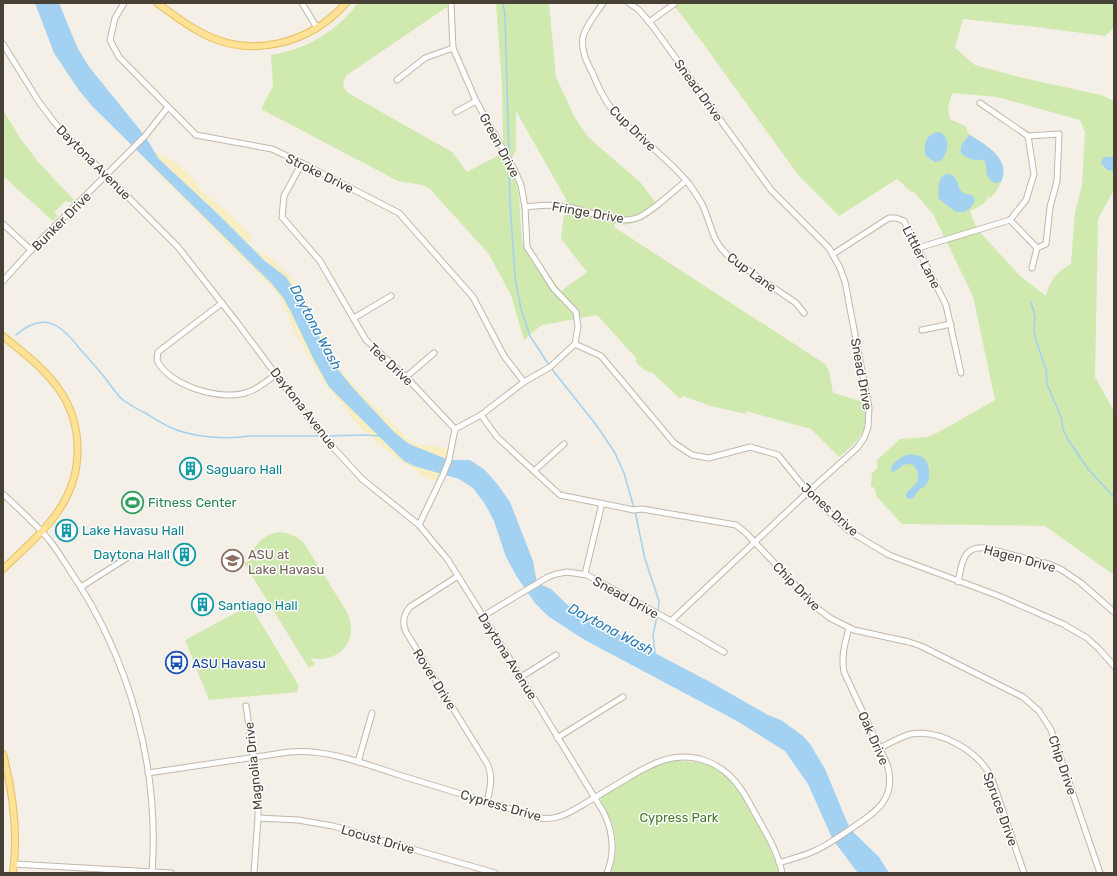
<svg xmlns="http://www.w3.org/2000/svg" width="1117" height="876" font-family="Rubik,sans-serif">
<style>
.green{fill:#cfe9af;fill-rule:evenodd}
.sand{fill:#f9eec2}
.water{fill:#a2d1f2}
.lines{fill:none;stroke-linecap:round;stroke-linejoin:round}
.stream{stroke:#a2d1f2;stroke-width:1.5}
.minor-casing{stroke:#c0b8a9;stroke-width:7}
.major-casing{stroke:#e7c062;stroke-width:8}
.minor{stroke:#fff;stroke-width:5}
.major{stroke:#ffe295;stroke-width:6}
.labels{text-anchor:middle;stroke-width:3;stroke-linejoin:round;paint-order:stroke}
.street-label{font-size:13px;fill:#474136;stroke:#fff}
.culture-label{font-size:13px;fill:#0d838f;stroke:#fff;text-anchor:start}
.leisure-label{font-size:13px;fill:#27864d;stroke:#fff;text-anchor:start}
.education-label{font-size:13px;fill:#785e54;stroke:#fff;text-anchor:start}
.transit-label{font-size:13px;fill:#164399;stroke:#fff;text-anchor:start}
.park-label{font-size:13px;fill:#467b27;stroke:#fff}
.water-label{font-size:14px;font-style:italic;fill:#2b7bb7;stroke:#fff}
</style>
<rect width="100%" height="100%" fill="#f4f0e7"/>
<g class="green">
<path d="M358,3h89v4l-100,68c-5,6 -5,12 1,18l104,59 15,20 34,-18 11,19 5,12 2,12 3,45 39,49 26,-19 -26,-33 5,-40 -50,-88v39l-4,8 -9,-16 -1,-57 -6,-82h53l7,74 19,41 14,20 51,44 20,26c-14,11 -26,19 -45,16l-1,3 211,137 4,7 4,22 31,9c6,27 -5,39 -25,55l-28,-28 -65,-18v3l-35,-8 -28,-10 -3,3 -27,-26 -9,-3 -9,-9 2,-2 -40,-44 -54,10 -4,2 -15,13 -13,-45 -23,-42 -58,-64 -8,-4 -24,-4 -137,-72 12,-23 -2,-31c36,-6 65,-23 87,-52z"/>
<path d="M672,3h442v25l-9,8 -77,-10 -65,-7 -8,29 20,17 48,13 78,17 13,6v89l-16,29 -3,158 19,34v164l-69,-49 -143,-2 -25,-27 -3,-9 -3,-2 1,-13 5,-5v-8l23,-21 27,-2 12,-5 56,-32 -22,-104 -40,-82 -19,-22 -4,-1 -13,-12 -58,37 -40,-40 -97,-134zM952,93l45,4 83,23 5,12 -3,54 -7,26 -4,52c-15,8 -21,16 -25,32l-26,-20 -43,-47 -7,-18 12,-6 7,-8 2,1c26,-32 5,-46 -22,-64l-2,-3v-4l-17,-8 -2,-12z"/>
<path d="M3,110l17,28 19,25 35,37 -2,3 -7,-2 -11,12 4,2 -5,6 -50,-45z"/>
<path d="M278,532c10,1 18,3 26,11l43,69c13,27 -7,52 -36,46l4,6 -6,4 -65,-105 6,-3c3,-15 13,-25 28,-28z"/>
<path d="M250,605l49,81 -2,6 -88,8 -24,-60z"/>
<path d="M673,760c13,3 26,0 39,6 5,3 11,6 15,11 11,11 18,24 25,38 11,19 22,37 26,58h-167c7,-20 7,-40 -3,-59 -3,-6 -7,-10 -7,-17l45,-28 10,-4z"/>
</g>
<path class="sand" d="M155,152l18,9 17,14 13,17 25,21 24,23 -4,7 5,6 18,9 20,20 7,13 10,13 18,41 17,28 15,17 55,54 36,4 -5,17 -8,16 -17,-6v-4l-17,-9 -40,-32 -38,-48 -29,-49 -12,-30 -8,-12 -21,-22 -30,-28 -26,-28 -46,-46 6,-1 -7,-10z"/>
<g class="water">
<path d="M35,3h24l19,46 12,19 55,68 14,23 60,56 46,46 21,16 24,37 13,32 9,16 21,26 41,44 15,12 40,16h21l15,10 13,15 12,17 23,59 4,22 14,6 22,21 137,72 58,33 13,5 22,16 7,8 15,25 25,60 29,28 10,16h-31l-25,-33 -25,-56 -23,-33 -48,-30 -154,-82 -35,-23 -13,-13 -18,-26 -11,-20 -12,-36 -9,-17 -12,-16 -14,-9 -45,-13 -10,-5 -75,-74 -16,-29 -21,-44 -8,-15 -12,-15 -180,-178 -14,-17 -24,-36z"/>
<path d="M940,132c11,7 8,20 1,29l-6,1 -9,-6c-4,-11 1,-24 14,-24z"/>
<path d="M970,135c16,10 42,24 31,47l-6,1c-13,-6 -6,-16 -11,-23 -5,-1 -9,1 -13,-1 -17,-5 -10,-16 -1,-24z"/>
<path d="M1106,157h8v14l-7,-1 -6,-7 2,-5z"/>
<path d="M946,174c14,1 10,13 16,18 2,2 6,2 9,3 9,4 -1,14 -6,17h-9l-17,-13c-1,-9 -2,-21 7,-25z"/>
<path d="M906,455c12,-2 22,2 23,15 0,5 1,9 -2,13 -2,4 -6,5 -9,8 -3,3 -3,6 -6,8l-6,-1v-4c2,-4 8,-7 11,-12 3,-6 0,-19 -9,-18 -5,0 -10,5 -14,8l-3,-1c-1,-7 9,-13 15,-16z"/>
</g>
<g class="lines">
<g class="stream">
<path d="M503,3l2,13 4,141"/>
<path d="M509,165l1,37 5,75 6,32 9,27 19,29"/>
<path d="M1031,302l4,14 -1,15 2,10 10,28 1,15 14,33 2,12 4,9 21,31 26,28"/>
<path d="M16,335c28,-24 45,-11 64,14 9,10 18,20 26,30 6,8 10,15 17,21 8,6 16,10 24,14 8,5 17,11 27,15 21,8 52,11 75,7h71"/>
<path d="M551,368l46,58 18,27 9,20 10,35"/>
<path d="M324,436l41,-1 15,1"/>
<path d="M635,511l10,48 14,42 -1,11"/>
<path d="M655,654l-2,-19 4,-19"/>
</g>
<defs>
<g id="minor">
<path d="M124,3l-9,15 -5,22 9,17 77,78 76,14 30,14 97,50 74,84 31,59 20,26"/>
<path d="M302,3l15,25"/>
<path d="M451,3l2,45 23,53 38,68 7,16 4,22 2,40 27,42 22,23 2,15 -3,17 -25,23 -26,15 -43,33 -26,14"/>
<path d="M603,3c-7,11 -17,22 -20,34 -2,13 3,24 9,35 6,14 12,28 22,40 23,26 53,44 75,72 4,6 9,13 13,20 11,23 8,37 30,55l64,44 8,10"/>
<path d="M649,22l25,-18"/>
<path d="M3,44l36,58 15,20 19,20 105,105 61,78 79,106 44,48 57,46 29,35 73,117 83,136c9,19 11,40 3,60"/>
<path d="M397,80l28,-22 28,-10"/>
<path d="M980,103l48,33"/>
<path d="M456,112l20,-11"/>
<path d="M1028,136l31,-2 -2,47 -7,26 -4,37 -9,4"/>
<path d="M302,163l-18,33 -2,21 38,44 46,79 40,37 49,52"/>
<path d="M525,207c15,-2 29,-3 43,0 21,4 49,18 69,11 15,-6 36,-27 49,-37"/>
<path d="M1010,220l27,28"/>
<path d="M3,224l28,26"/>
<path d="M918,248l92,-28 16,-20 8,-26 -6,-38"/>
<path d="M833,254l56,-36h7l8,3 42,84 15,68"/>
<path d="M1032,268l5,-20"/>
<path d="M3,281l28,-31 114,-114 23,-29"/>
<path d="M222,303l-64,49 -1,8c11,26 66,42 91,32 10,-3 20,-12 29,-18"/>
<path d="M354,318l37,-22"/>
<path d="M922,330l29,-6"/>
<path d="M575,344l26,12 73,87 18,12 17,3 41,-11 28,8 30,37 41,39 40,24 110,41 64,28 24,14 12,11 15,17"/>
<path d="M406,377l28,-24"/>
<path d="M481,415l16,22 63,58 74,15 8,-1 94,16 10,8 70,74 14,11 24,12 55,12 12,4 102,51 16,14 12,19 49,143"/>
<path d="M534,471l30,-27"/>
<path d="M3,494c16,15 33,30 47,47 7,9 13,19 19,28 60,88 91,197 83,304"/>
<path d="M419,525l24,-50 6,-15 6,-31"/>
<path d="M585,574l17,-71"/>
<path d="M458,576l-48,31c-7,8 -8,16 -4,25l82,133c5,13 2,24 -1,37"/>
<path d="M958,582c4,-18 4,-36 27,-34l64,16 13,6 19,13 33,29"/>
<path d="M81,587l52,-33"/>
<path d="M483,616l65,-39 8,-3 11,-2 20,3 84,46 137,-129 49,-44 7,-10 4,-11 1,-19 -24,-126 -5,-14 -11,-20 -58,-58 -120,-166 -12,-14 -10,-7"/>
<path d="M671,621l53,31"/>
<path d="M521,677l35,-22"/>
<path d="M246,706l12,81v31l-4,55"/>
<path d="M557,738l66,-41"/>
<path d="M880,748c10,-5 20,-11 31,-14 30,-5 69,18 81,45l32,94"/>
<path d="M358,762l14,-49"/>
<path d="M148,773l141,-21c36,-4 76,12 110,23 46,14 91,28 137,42 19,5 33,-4 48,-13 14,-8 28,-17 42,-25 23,-14 45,-27 74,-20 25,7 38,23 50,45 11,21 28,46 32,69"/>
<path d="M258,818l40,2 35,6 162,47"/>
<path d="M779,863c11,-4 22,-6 33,-11 13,-5 25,-14 37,-22 25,-17 49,-30 38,-66l-43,-92c-3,-16 1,-29 5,-44"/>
<path d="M14,864l157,9"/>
</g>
<g id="major">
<path d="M157,3c14,10 28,21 43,29 50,28 110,12 146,-29"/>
<path d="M3,336c18,15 41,32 55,52 26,36 26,85 1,122 -15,22 -37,41 -56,59"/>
<path d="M3,754c10,38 15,80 10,119"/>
</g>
</defs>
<use href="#minor" class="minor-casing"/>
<use href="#major" class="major-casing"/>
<use href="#minor" class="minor"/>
<use href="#major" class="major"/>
</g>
<defs>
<symbol id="building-ring" viewBox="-11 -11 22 22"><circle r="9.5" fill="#fff" stroke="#0f9aa8" stroke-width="1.5"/><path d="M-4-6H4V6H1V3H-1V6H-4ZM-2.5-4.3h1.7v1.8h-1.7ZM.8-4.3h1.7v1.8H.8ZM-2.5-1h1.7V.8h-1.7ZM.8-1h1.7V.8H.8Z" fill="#0f9aa8"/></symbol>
<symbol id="stadium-ring" viewBox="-11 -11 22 22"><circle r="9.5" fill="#fff" stroke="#2e9e5b" stroke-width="1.5"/><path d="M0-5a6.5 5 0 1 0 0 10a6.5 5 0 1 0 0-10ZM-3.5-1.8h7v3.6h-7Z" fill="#2e9e5b"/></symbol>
<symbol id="university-ring" viewBox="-11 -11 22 22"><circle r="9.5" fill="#fff" stroke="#8d6e63" stroke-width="1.5"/><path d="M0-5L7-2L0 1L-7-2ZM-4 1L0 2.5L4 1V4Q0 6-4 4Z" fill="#8d6e63"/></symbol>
<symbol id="bus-ring" viewBox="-11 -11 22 22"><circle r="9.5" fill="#fff" stroke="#1a4fb4" stroke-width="1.5"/><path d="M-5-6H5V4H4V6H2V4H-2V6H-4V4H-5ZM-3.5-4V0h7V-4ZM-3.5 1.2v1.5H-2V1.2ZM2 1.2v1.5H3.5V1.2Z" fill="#1a4fb4"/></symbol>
</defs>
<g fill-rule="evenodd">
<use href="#building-ring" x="178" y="456" width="25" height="25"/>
<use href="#stadium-ring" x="120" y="490" width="25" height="25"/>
<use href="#building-ring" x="54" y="518" width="25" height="25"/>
<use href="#building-ring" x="172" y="542" width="25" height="25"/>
<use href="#university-ring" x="220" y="548" width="25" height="25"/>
<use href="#building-ring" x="190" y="592" width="25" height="25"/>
<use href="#bus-ring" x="164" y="650" width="25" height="25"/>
</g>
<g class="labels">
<g class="street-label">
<text transform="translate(699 90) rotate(54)" y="5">Snead Drive</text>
<text transform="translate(633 128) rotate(44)" y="5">Cup Drive</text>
<text transform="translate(500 145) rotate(62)" y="5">Green Drive</text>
<text transform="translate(94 162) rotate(45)" y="5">Daytona Avenue</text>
<text transform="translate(320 173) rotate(26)" y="5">Stroke Drive</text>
<text transform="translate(588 212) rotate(10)" y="5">Fringe Drive</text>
<text transform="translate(61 221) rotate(-45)" y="5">Bunker Drive</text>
<text transform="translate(922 257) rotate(63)" y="5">Littler Lane</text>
<text transform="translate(752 272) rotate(36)" y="5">Cup Lane</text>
<text transform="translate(391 364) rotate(43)" y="5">Tee Drive</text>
<text transform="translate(862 374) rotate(80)" y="5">Snead Drive</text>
<text transform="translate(304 408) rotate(52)" y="5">Daytona Avenue</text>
<text transform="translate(830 509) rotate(42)" y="5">Jones Drive</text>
<text transform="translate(1020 558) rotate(15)" y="5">Hagen Drive</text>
<text transform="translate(797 586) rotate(46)" y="5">Chip Drive</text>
<text transform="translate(626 597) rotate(29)" y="5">Snead Drive</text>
<text transform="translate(508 656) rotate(58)" y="5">Daytona Avenue</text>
<text transform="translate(435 679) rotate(58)" y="5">Rover Drive</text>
<text transform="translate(874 738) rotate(66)" y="5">Oak Drive</text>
<text transform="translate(1063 765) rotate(71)" y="5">Chip Drive</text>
<text transform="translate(253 766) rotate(-96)" y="5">Magnolia Drive</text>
<text transform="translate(501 805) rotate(16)" y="5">Cypress Drive</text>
<text transform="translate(1001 809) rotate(70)" y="5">Spruce Drive</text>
<text transform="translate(378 839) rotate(16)" y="5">Locust Drive</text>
</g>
<g class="culture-label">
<text x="206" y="474">Saguaro Hall</text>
<text x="82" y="535">Lake Havasu Hall</text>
<text x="170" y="559" text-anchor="end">Daytona Hall</text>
<text x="218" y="610">Santiago Hall</text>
</g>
<g class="leisure-label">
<text x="148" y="507">Fitness Center</text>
</g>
<g class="education-label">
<text x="248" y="559">ASU at<tspan x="248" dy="15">Lake Havasu</tspan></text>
</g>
<g class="transit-label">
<text x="192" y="668">ASU Havasu</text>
</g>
<g class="park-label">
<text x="679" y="822">Cypress Park</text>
</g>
<g class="water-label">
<text transform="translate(316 327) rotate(62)" y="5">Daytona Wash</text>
<text transform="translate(611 629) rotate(28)" y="5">Daytona Wash</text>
</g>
</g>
<rect width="1117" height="876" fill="none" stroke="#474136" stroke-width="8"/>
</svg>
